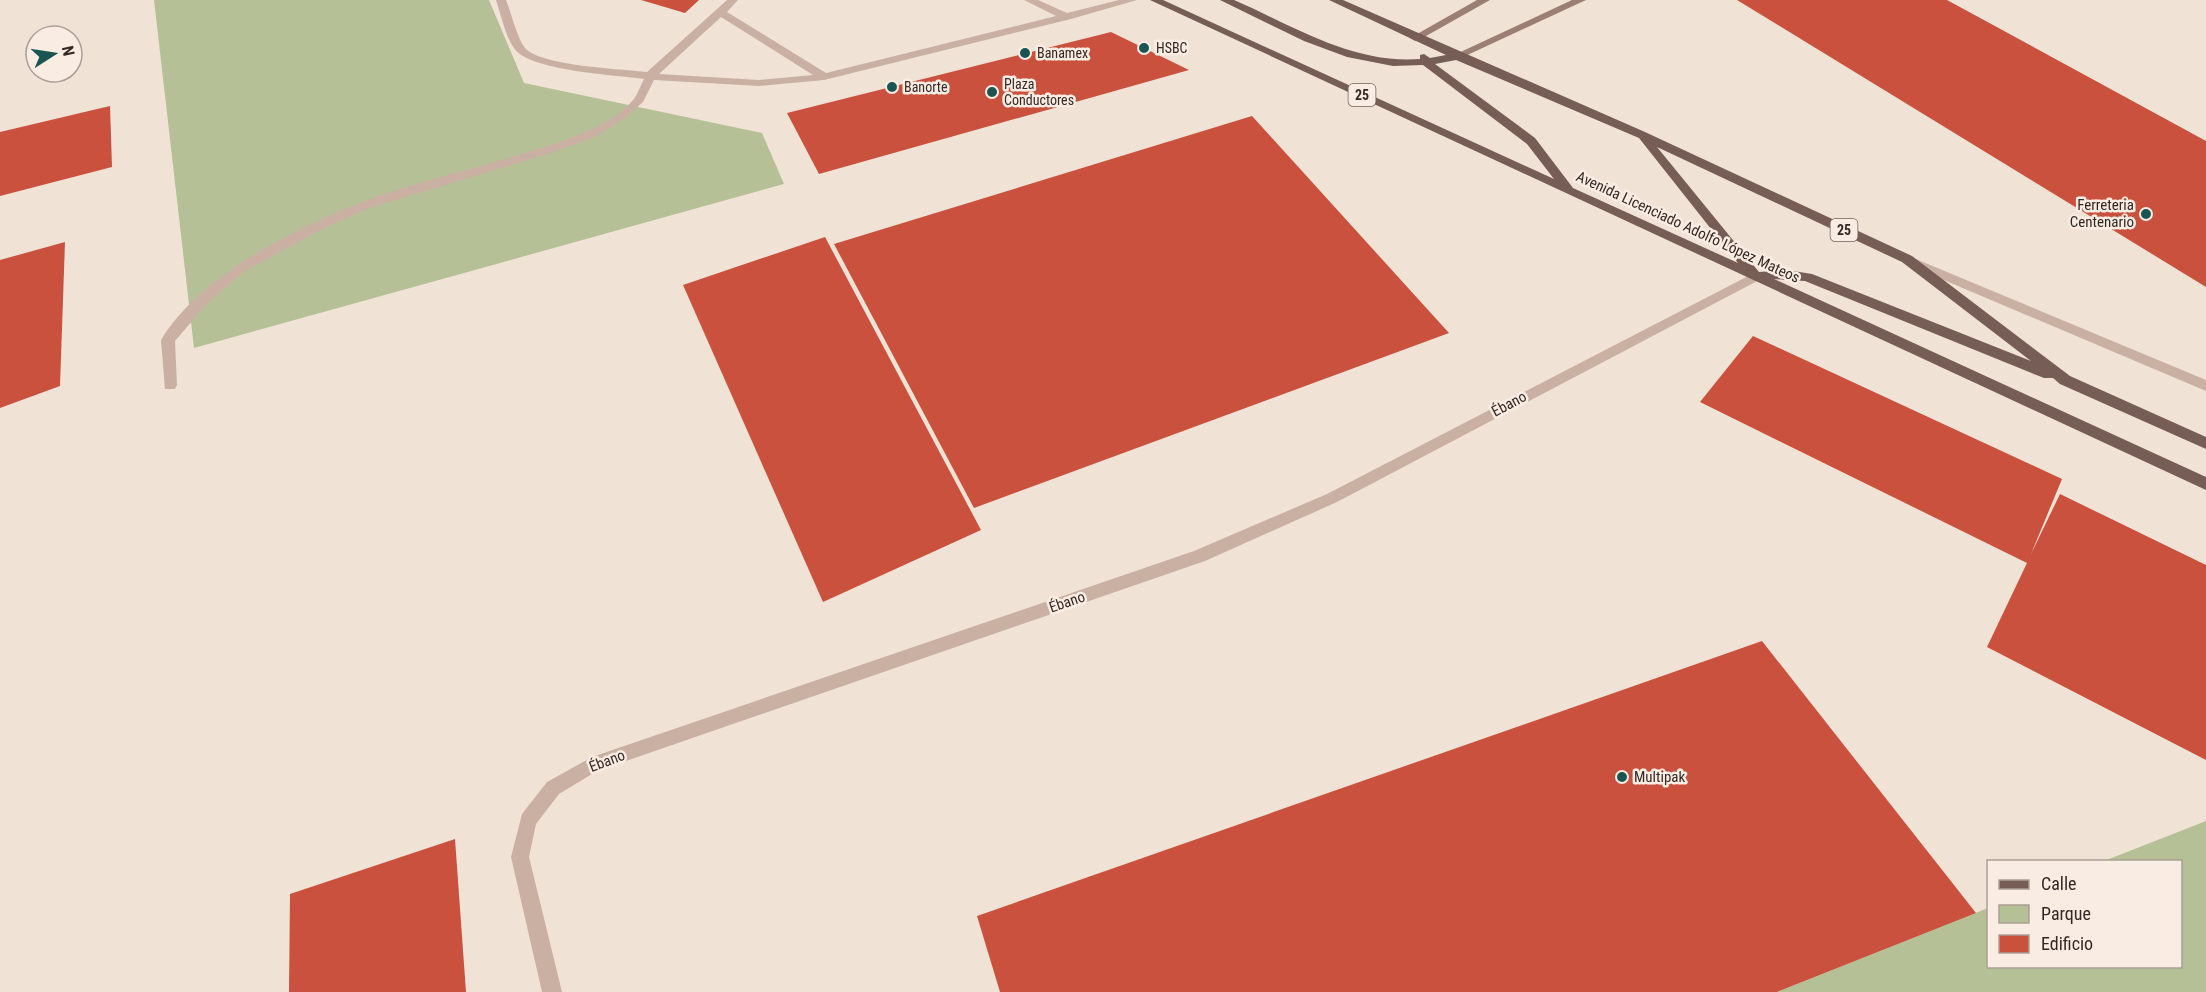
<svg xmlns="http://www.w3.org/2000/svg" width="2206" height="992" font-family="'Roboto Condensed',sans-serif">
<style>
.green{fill:#b6c097}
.building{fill:#c9513d}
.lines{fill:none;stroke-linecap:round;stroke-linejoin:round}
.lane{fill:#c9b0a3;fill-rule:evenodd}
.street{fill:#c9b0a3;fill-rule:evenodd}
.secondary{fill:#9c7f74;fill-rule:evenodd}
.primary{fill:#765d55;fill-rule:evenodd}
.poi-dot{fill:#1a5554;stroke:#f9ede3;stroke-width:2}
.labels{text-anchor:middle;stroke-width:5;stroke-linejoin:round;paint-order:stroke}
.far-poi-label{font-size:14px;fill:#342825;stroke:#f9ede3;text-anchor:start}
.shield{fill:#f9ede3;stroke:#6f635e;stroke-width:1.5}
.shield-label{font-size:14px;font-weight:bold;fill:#342825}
.poi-label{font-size:15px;fill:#342825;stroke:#f9ede3;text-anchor:end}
.street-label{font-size:15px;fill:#342825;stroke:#f9ede3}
</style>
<rect width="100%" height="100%" fill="#f1e2d6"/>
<g class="green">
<path d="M154,0h335l35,83 238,50 22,51 -590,164z"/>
<path d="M2206,821v171h-429l211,-84v58h192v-104l-76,-1z"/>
</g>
<g class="building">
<path d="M641,0h58l-14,13z"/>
<path d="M1737,0h210l259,141v146z"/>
<path d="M1111,32l78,38 -370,104 -32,-61z"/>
<path d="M110,106l2,61 -112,29v-64z"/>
<path d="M1252,116l197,217 -475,175 -140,-264z"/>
<path d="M825,237l156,293 -158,72 -140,-317z"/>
<path d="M65,242l-5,144 -60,22v-148z"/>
<path d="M1753,336l309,143 -31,75 29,-60 146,71v195l-219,-113 40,-84 -327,-161z"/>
<path d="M1762,641l214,272 -199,79h-777l-23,-76z"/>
<path d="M455,839l11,153h-177l1,-98z"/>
</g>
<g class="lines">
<g class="lane">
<path d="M496,0h10c5,12 11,38 19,48 16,18 96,21 122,24l80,-72h11l-11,12 99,61 230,-57 -32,-16h14l29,13 52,-13h18l-66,19 -247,61 -65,6 -105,-6 -11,22 -19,17 -27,17 -46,17 -182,55 -43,19 -84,46 -37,33 -30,35 2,44 -2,4h-10l-4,-49c38,-63 132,-112 199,-137 49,-19 102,-31 152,-46 38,-12 95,-26 122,-58 4,-6 7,-14 10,-20 -27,-4 -116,-8 -130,-31 -9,-13 -13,-33 -18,-48zM721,17l92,58 -54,5 -100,-6z"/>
<path d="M1756,272l6,4 -1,3 -424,223 -132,59 -608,210 -38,23 -23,30 -7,33 33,135h-20l-31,-135 11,-43 25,-32 45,-25 602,-206 133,-57z"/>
</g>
<path class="street" d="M1911,257l295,123v11l-300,-127 -1,-3z"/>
<g class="secondary">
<path d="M1477,0h13l-71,40 -4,1 -5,-3z"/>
<path d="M1572,0h14l-125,58h-8l-1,-2z"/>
</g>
<path class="primary" d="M1150,0h13l391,179 -27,-35 -104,-79 -30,1 -46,-9 -43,-16 -84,-41h14c60,26 118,64 186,59v-4l4,-1 6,4 16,-3 -117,-55h14l302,132 267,124 158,120 136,61v12l-146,-65 -7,-6h-9l-239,-97 -31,-2 432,198v13zM1456,60l183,78 99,125 -165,-75 -38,-50 -100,-74zM1657,147l245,115 129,99 -219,-87 -25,-4 -28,2z"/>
</g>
<g class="poi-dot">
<circle cx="1144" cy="48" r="6"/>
<circle cx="1025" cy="53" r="6"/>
<circle cx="892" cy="87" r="6"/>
<circle cx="992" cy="92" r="6"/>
<circle cx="2146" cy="214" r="6"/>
<circle cx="1622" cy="777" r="6"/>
</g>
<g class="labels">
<g class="far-poi-label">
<text x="1156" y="53">HSBC</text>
<text x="1037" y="58">Banamex</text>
<text x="1004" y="89">Plaza<tspan x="1004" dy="16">Conductores</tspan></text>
<text x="904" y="92">Banorte</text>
</g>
<g class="shield">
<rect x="1348.5" y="84" width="27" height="22" rx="4.5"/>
<rect x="1830.5" y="219" width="27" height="22" rx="4.5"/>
</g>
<g class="shield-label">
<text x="1362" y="100">25</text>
<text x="1844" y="235">25</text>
</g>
<g class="poi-label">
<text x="2134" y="210">Ferreteria<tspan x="2134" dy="17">Centenario</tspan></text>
<text x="1634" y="782" text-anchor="start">Multipak</text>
</g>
<g class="street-label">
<text transform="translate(1688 227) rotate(25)" y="5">Avenida Licenciado Adolfo López Mateos</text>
<text transform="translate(1509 404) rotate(-28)" y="5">Ébano</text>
<text transform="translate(1067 602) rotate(-19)" y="5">Ébano</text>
<text transform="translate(607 761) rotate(-21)" y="5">Ébano</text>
</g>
</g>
<rect x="1987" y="860" width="195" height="108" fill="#f9ede3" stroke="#aa9e97" stroke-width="1.5"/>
<rect x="1999" y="880" width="30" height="9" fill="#765d55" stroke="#aa9e97" stroke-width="1.5"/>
<text x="2041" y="890" font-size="18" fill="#342825">Calle</text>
<rect x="1999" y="905" width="30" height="18" fill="#b6c097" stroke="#aa9e97" stroke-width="1.5"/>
<text x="2041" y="920" font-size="18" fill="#342825">Parque</text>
<rect x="1999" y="935" width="30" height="18" fill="#c9513d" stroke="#aa9e97" stroke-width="1.5"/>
<text x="2041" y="950" font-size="18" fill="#342825">Edificio</text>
<g transform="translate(54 54) rotate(78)"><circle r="28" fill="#f9ede3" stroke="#aa9e97" stroke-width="1.5"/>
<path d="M0-4.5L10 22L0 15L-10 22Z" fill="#1a5554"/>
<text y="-9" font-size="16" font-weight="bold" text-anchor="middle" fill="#342825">N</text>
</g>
</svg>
